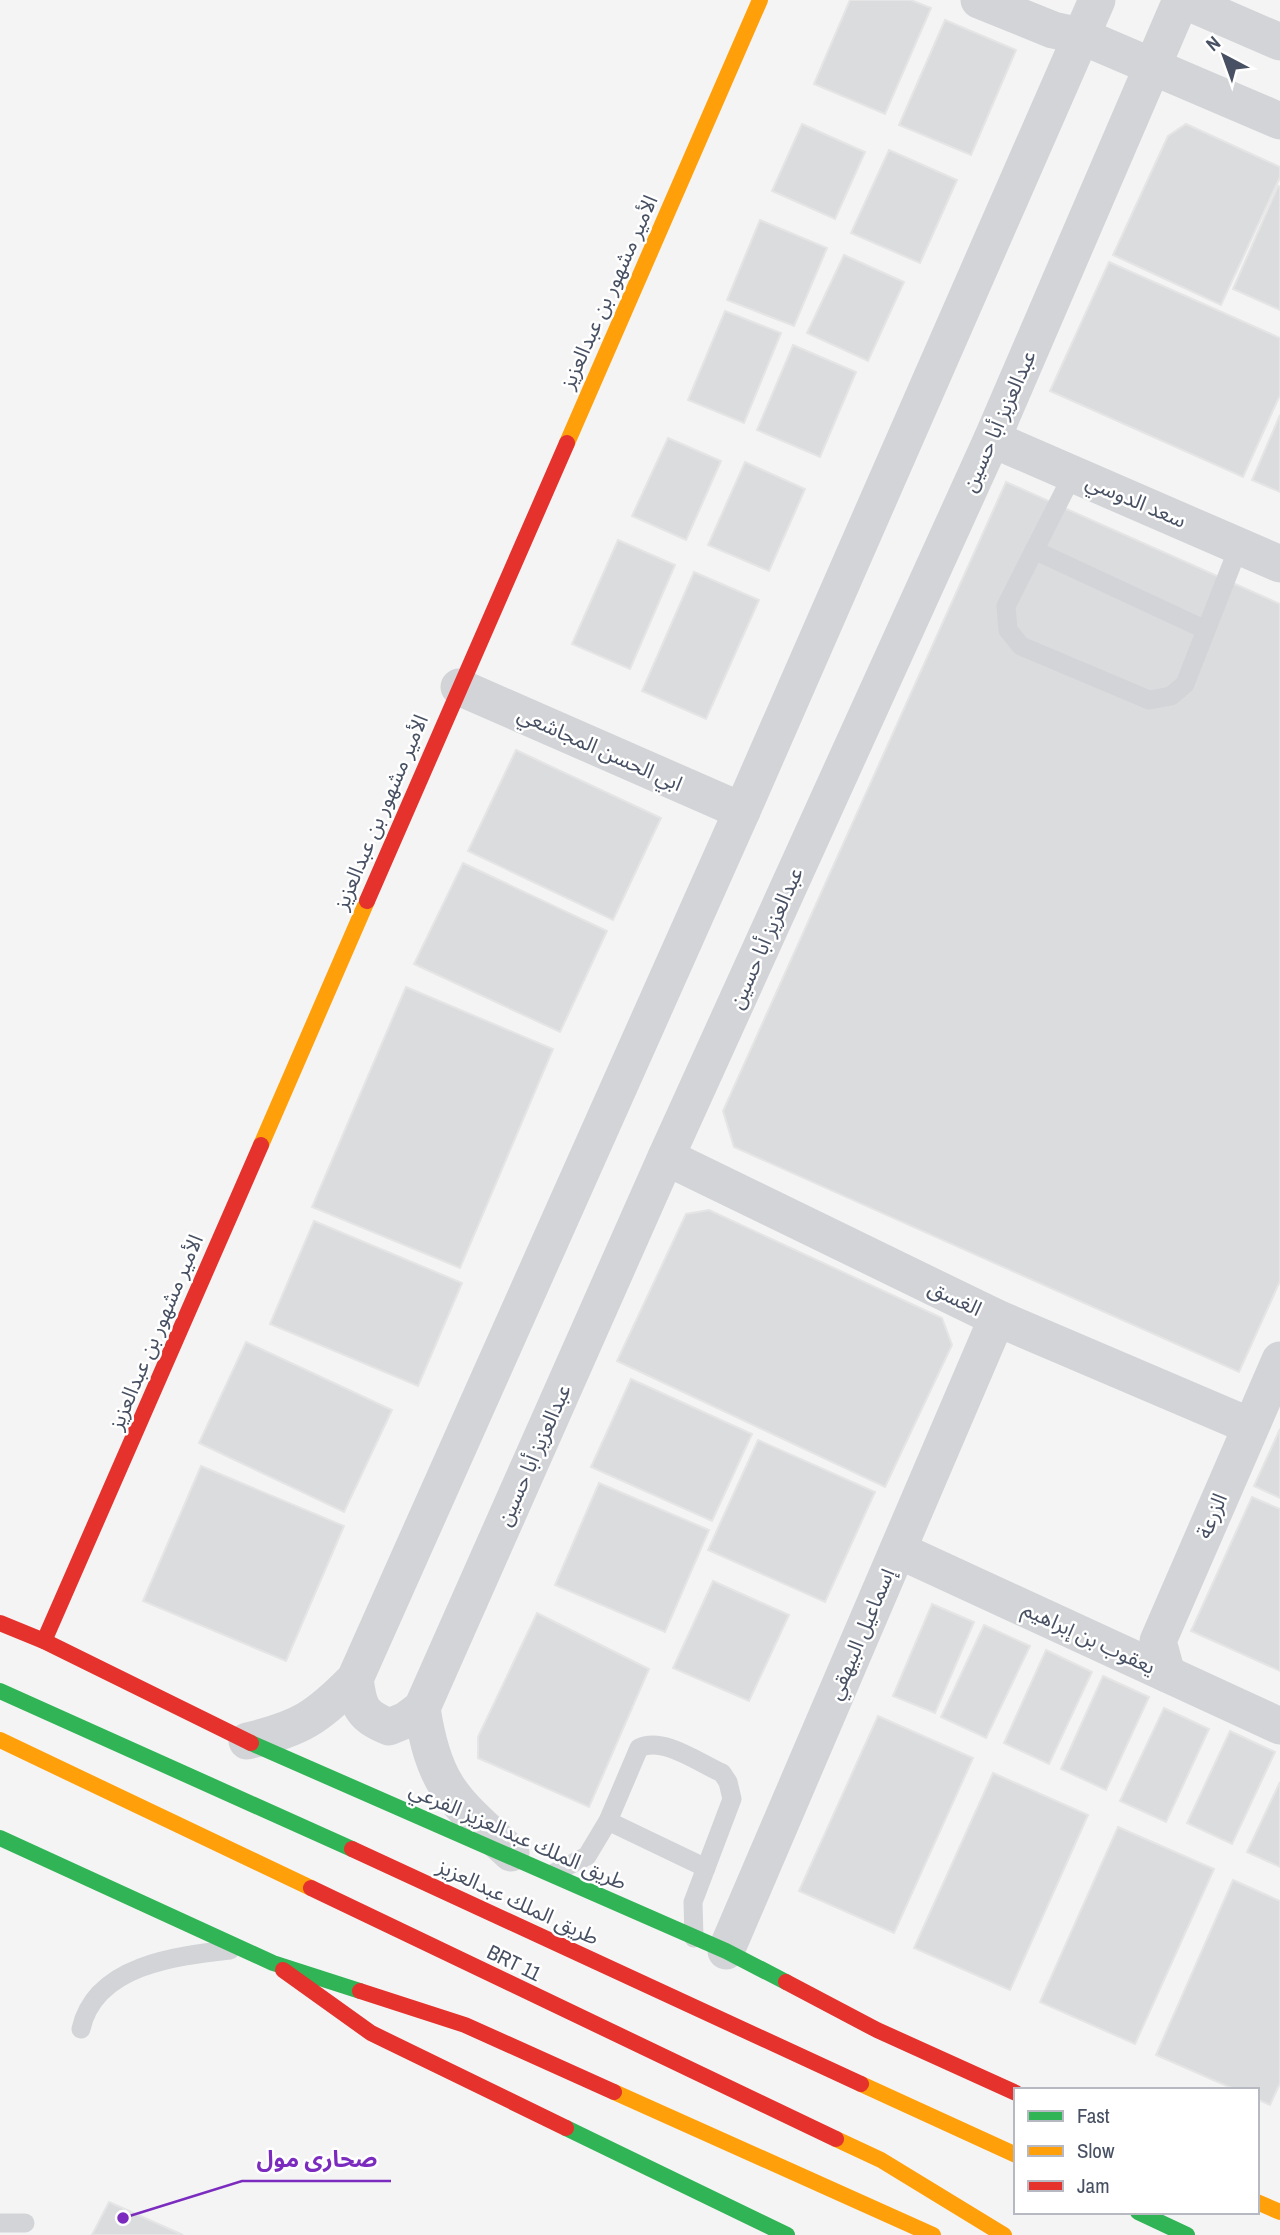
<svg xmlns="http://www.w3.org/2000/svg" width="1280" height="2235" font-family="'Archivo Narrow','Noto Sans Arabic',sans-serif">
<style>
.building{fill:#dbdcde;stroke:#e5e5e6;stroke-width:2}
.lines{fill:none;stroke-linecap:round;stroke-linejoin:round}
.lane{stroke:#d2d4d7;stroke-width:19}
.street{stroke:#d2d4d7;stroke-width:37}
.fast{stroke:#30b455;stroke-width:16}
.slow{stroke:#ff9f0a;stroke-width:16}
.jam{stroke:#e5322d;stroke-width:16}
.labels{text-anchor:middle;stroke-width:5;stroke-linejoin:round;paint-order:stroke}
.street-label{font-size:21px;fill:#485163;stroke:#fff}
.leader{fill:none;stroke:#7b2cbf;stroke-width:2.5}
.callout-dot{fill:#7b2cbf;stroke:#fff;stroke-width:2.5}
.callout-label{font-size:23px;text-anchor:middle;font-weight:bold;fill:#7b2cbf;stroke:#fff;stroke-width:5;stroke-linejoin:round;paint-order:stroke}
</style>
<rect width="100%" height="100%" fill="#f4f4f4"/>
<g class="building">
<path d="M850,0h61l20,8 -46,106 -71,-30z"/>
<path d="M945,20l71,30 -45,105 -72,-30z"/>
<path d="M802,124l63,28 -30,67 -63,-28z"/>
<path d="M1186,124l94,43v10l-59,128 -108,-50 55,-119z"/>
<path d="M889,150l68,30 -37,83 -69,-30z"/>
<path d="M1278,186l2,1v123l-47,-21z"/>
<path d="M760,220l67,28 -33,78 -67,-26z"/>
<path d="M844,255l60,27 -36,79 -61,-28z"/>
<path d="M1109,262l171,76v57l-37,82 -193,-86z"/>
<path d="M725,311l56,22 -37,90 -56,-23z"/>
<path d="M793,345l63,27 -36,85 -63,-27z"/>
<path d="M1280,415v77l-28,-12z"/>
<path d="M668,438l53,23 -35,79 -54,-24z"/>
<path d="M745,462l60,27 -36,82 -61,-26z"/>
<path d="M1006,482l274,122v677l-41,91 -505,-225 -11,-36z"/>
<path d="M618,540l57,25 -45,104 -58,-25z"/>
<path d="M694,572l65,28 -53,119 -64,-28z"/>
<path d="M516,750l145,68 -48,102 -145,-69z"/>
<path d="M463,863l144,68 -47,101 -146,-68z"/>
<path d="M406,987l147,62 -93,219 -148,-61z"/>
<path d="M709,1210l233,108 10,27 -67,142 -268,-126 69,-147z"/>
<path d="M314,1221l148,62 -44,103 -148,-62z"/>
<path d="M246,1342l146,68 -48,102 -145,-69z"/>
<path d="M631,1379l121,55 -40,87 -121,-54z"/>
<path d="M1280,1429v69l-26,-12z"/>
<path d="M758,1440l117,52 -50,110 -117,-52z"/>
<path d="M201,1466l143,60 -58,135 -143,-60z"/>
<path d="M599,1483l110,47 -44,102 -110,-47z"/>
<path d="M1252,1497l28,12v162l-89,-40z"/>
<path d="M713,1581l76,34 -40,86 -76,-33z"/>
<path d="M932,1604l42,18 -39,91 -42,-17z"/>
<path d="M537,1613l112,56 -60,138 -111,-49v-21z"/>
<path d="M984,1625l46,21 -44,92 -45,-21z"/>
<path d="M1046,1650l46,22 -43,92 -45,-21z"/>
<path d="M1103,1676l46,21 -43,93 -45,-21z"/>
<path d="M1164,1708l45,21 -43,93 -46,-21z"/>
<path d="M878,1716l95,42 -79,175 -95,-42z"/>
<path d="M1230,1731l45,21 -43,92 -45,-21z"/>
<path d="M993,1773l95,42 -78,175 -96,-42z"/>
<path d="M1280,1782v85l-33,-15z"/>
<path d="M1118,1827l96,42 -79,175 -95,-42z"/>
<path d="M1233,1880l47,21v182l-10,22 -13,-6v-9h-21l-80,-35z"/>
<path d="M109,2202l74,33h-91z"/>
</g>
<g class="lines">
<g class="lane">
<path d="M1073,474l-67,132 2,24 13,16 128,54 22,-4 14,-12 54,-138"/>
<path d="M1034,550l172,80"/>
<path d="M608,1821l98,47"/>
<path d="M554,1873l33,-17 21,-35 31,-73c24,-12 60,15 83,25l6,9 4,17 -39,103 1,36"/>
<path d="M81,2029c14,-64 95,-73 149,-79"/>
<path d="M0,2223h25"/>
</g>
<g class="street">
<path d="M979,0l74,30 28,6 199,85"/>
<path d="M1183,0l97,42"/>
<path d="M992,439l288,125"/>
<path d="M459,687l283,124"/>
<path d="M666,1157l331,161 253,108"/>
<path d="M898,1550l382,176"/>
<path d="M1167,1674l-9,-33 122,-281"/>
<path d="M355,1679c4,29 6,36 34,48l17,-7 16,-12"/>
<path d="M247,1741c53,-12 71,-24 108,-62l387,-868 355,-811"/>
<path d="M511,1853c-56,-52 -77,-65 -89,-145l244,-551 326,-718 189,-439"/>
<path d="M726,1951l271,-633"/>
</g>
<g class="fast">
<path d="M0,1691l352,158"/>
<path d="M251,1743l475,208 60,31"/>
<path d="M0,1838l273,125 87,28"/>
<path d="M566,2128l221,107"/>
<path d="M1138,2212l49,23"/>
</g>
<g class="slow">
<path d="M567,443l193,-443"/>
<path d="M261,1145l106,-244"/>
<path d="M0,1740l311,148"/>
<path d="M861,2084l155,71"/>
<path d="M614,2092l319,143"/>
<path d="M836,2139l45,21 123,75"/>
<path d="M1257,2202l23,10"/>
</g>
<g class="jam">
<path d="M367,901l200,-458"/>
<path d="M0,1623l44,18 207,102"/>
<path d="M44,1641l217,-496"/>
<path d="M352,1849l509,235"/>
<path d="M311,1888l525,251"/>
<path d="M283,1970l88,63 195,95"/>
<path d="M786,1982l91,48 139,63"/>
<path d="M360,1991l105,34 149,67"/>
</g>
</g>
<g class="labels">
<g class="street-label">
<text transform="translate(609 292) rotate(-66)" y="7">الأمير مشهور بن عبدالعزيز</text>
<text transform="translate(999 421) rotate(-66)" y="7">عبدالعزيز أبا حسين</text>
<text transform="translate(1136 501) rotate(23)" y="7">سعد الدوسي</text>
<text transform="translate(600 749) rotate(24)" y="7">ابي الحسن المجاشعي</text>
<text transform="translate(381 812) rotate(-67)" y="7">الأمير مشهور بن عبدالعزيز</text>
<text transform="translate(766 938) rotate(-66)" y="7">عبدالعزيز أبا حسين</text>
<text transform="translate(955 1298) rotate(26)" y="7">الغسق</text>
<text transform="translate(156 1332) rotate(-67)" y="7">الأمير مشهور بن عبدالعزيز</text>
<text transform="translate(534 1455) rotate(-66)" y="7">عبدالعزيز أبا حسين</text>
<text transform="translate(1212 1516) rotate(-67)" y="7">الزرعة</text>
<text transform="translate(861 1634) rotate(-67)" y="7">إسماعيل البيهقي</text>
<text transform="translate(1089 1638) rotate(25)" y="7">يعقوب بن إبراهيم</text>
<text transform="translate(518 1836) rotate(24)" y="7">طريق الملك عبدالعزيز الفرعي</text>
<text transform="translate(518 1902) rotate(25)" y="7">طريق الملك عبدالعزيز</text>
<text transform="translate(514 1963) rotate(26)" y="7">BRT 11</text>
</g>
</g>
<path class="leader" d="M123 2218L242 2181H391"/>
<circle class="callout-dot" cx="123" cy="2218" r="7"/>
<g class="callout-label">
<text x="317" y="2167">صحارى مول</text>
</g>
<rect x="1014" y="2088" width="245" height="126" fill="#ffffff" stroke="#b6b9c1" stroke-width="2"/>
<rect x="1028" y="2111" width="35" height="10" fill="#30b455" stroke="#b6b9c1" stroke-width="2"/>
<text x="1077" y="2123" font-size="21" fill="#485163">Fast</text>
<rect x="1028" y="2146" width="35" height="10" fill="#ff9f0a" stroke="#b6b9c1" stroke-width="2"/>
<text x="1077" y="2158" font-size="21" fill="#485163">Slow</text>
<rect x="1028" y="2181" width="35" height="10" fill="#e5322d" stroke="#b6b9c1" stroke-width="2"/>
<text x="1077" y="2193" font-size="21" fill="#485163">Jam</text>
<g transform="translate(1224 56) rotate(319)" stroke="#ffffff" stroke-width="5" paint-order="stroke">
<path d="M0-5L12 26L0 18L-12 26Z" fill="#485163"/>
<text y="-10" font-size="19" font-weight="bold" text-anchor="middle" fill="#485163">N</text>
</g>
</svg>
